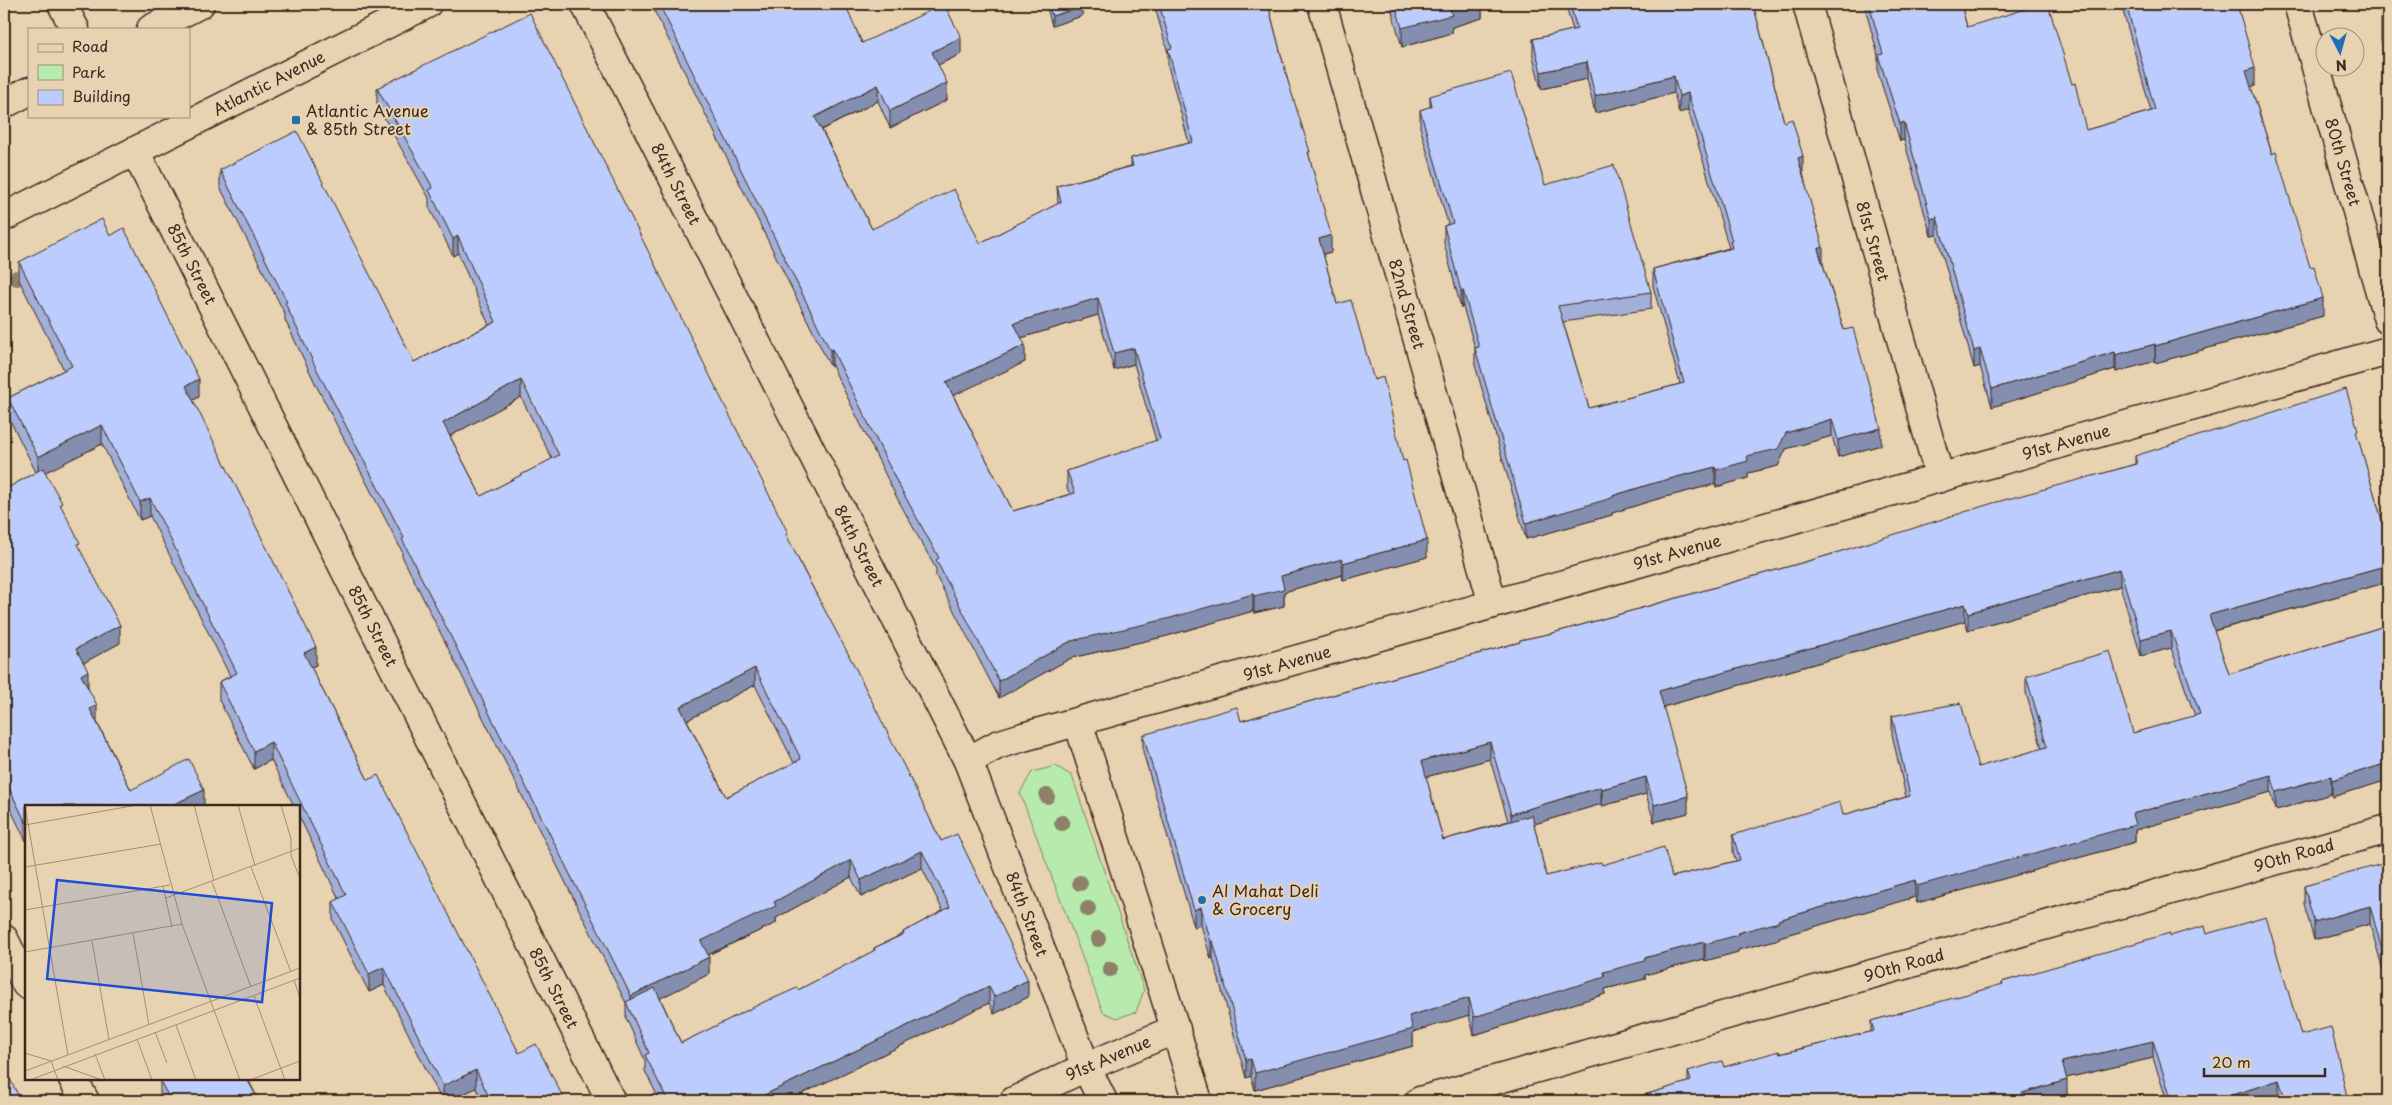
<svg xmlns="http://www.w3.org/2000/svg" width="2392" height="1105" font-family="'Playpen Sans',sans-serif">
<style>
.green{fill:#b6ebac;stroke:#788a65}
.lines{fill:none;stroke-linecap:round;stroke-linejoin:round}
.minor-casing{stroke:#3b2a1e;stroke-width:31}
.major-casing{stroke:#3b2a1e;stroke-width:31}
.minor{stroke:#e7d2b1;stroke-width:28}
.major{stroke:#e7d2b1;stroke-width:28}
.tree{fill:#8f8068}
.wall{fill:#a2afd9;stroke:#3b2a1e;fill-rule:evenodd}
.shaded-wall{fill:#848fb0;stroke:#3b2a1e}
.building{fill:#bcccfc;stroke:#3b2a1e;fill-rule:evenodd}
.poi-dot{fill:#1f6fb2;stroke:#e7d2b1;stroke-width:2}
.labels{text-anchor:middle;stroke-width:4;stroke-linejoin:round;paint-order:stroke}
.street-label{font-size:16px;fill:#3b2a1e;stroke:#e7d2b1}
.poi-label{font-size:16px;fill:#3b2a1e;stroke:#e7d2b1;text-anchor:start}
.inset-road{fill:none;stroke:#a28f76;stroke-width:1}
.view{fill:#1d4ed8;fill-opacity:0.15;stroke:#1d4ed8;stroke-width:2.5}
.inset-edge{fill:none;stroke:#3b2a1e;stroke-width:2.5}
</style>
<rect width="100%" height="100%" fill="#e7d2b1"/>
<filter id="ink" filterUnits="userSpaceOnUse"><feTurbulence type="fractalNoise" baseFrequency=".02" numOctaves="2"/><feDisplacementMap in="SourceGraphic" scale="10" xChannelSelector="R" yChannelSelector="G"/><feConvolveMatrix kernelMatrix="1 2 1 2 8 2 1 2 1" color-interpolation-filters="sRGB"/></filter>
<g filter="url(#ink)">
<path class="green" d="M1056,766l16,10 72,214 -8,22 -19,6 -14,-6 -83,-219 12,-21z"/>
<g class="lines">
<defs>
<g id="minor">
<path d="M62,4l13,25"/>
<path d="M585,4l383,757 118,306 17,34"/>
<path d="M1322,4l171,600"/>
<path d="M1807,4l133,474"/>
<path d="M2298,4l90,316"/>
<path d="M135,151l476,950"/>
<path d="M1078,722l120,379"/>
<path d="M968,761l29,-16 26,-8 1365,-386"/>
<path d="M4,939l22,45"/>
<path d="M73,1079l12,22"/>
<path d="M1014,1101l72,-34 90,-38"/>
<path d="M1420,1101l968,-272"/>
</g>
<g id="major">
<path d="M151,29l49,-25"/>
<path d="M4,104l25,-13"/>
<path d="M4,217l423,-213"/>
</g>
</defs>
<use href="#minor" class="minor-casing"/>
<use href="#major" class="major-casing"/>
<use href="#minor" class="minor"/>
<use href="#major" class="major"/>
</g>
<g class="tree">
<circle cx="17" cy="278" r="8"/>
<circle cx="1047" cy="796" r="8"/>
<circle cx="1062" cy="823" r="8"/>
<circle cx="1080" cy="883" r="8"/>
<circle cx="1088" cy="909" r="8"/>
<circle cx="1098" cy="939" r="8"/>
<circle cx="1110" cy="969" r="8"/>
</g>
<g class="wall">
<path d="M651,4h194l17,39 99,11 -23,11 9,35 -57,28 -12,-27 -56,29 50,99 108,14 78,-39 -1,-18 74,-20v-8l58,-15 -21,-77v-13l-14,-49h114l19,74 23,81 21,93 -8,2 14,50 37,76 53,177 -84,23 -1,-5 -58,17v14l-30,7 -1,-2 -86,25 -96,22 -72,40 -63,-122v-7l-40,-73 -64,-130h-2zM1098,315l16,55 20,-6 22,77 -89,30v17l3,6 -57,17 -60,-116 72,-33 -4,-24z"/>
<path d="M1046,4h35l1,12 -30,10z"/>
<path d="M1392,4h90v14l-30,9v6l-50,14 -10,-36z"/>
<path d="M1565,4h188l31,118 19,51 20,91 58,181 -43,12 -6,-21 -46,13 -8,17 -30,7v5l-32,9 -1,-3 -61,16 -42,13v2l-86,24 -51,-174v-17l-12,-41 -2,1 -17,-65v-17l4,-2 -28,-97v-17l10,-3v-11l115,89 106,107v17l-88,13 26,86 91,-24 -27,-98v-17l76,-21 -41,-138 -9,3 -5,-20 -79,20 -8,-34 -46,10 -8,-33v-17l40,-9z"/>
<path d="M1864,4h97l6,23 119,103 65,-19 -28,-100v-7h114l18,82 -4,1 72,229 -168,47v-2l-39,11 -1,-3 -123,38 -12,-41 -6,2 -37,-133 -6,1 -27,-96 -4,1 -22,-68v-18z"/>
<path d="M2388,8v61l-7,-29v-30z"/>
<path d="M377,88l411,451 153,302 87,156 -34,17 -5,-11 -202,98h-127l-15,-30v-11l-19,-42v-15l-191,-381 -33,-66v-5l-85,-164 -32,-67v-6l-65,-127v-17l194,192 75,-37 -31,-72 -5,3 -24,-49v-9l-52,-93zM521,397l31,62 -71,37 -31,-60zM755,685l39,78 -68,34 -39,-77zM922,868l21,43 -40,21v2l-29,14v3l-76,39 -28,10 -89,43 -21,-45 49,-24 -1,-19 68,-32v-5l75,-41 10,20z"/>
<path d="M110,236l89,161 -6,3 123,265 -5,2 57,113 151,273 46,48h-82l-7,-13 -27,13h-7l-58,-116 -15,7 -36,-72v-18l6,-3 -40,-83v-10h-5l-23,-46 -17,9 -35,-69v-18l11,-6 -80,-160 -10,4 -38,-76 -57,28 75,171 -37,20 5,26 9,33 34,68 73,16h-178v35l-22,-45v-306l32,-18 -28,-56v-18l56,-28 -45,-90v-18z"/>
<path d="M2358,439l30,102v41l-174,49 15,43 159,-49v155l-56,17 -1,-3 -55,16 -5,-18 -136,38v12l-218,61 -2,-6 -136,40v2l-41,11v2l-33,9 -1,-2 -59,16v4l-40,10v5l-131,41 -5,-20 -56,17v14l-158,44 -4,-14 -5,2 -33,-120 -2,1 -10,-34 -7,2 -51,-175v-17l98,-14 279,-79v-2l33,-7 273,-77 309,-92v-8zM2120,586l21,70 30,-8 24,68 -62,17 -107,-57v17l16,56 -64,18 -86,-51v18l14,63 -63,18 -110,20v17l3,9 -64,16 -70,-12 -56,11 -12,-52 67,-20 1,2 44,-12 8,28 34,-9 -25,-106 302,-86 3,9zM1490,759l18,62 -65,19 -17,-63z"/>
<path d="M2388,866l-4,108 -14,-50 -56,16 -10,-36v-18z"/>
<path d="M2206,934l95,101 47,66h-68l-1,-4 -12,4h-100l-14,-43 -87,20 1,19 -13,4h-430l64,-19v-11l36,-4 147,-35v-11l131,-36v-3l168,-46z"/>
<path d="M159,1079h89l11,22h-97l-2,-2v-18z"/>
</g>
<g class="shaded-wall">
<path d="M1470,4h12v14l-30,9v6l-50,14v-19l48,-19z"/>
<path d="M1082,7v9l-30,10v-10z"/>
<path d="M961,37v17l-29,14v-16z"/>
<path d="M1587,62v17l-46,10v-17z"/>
<path d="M2255,68v18l-9,2v-17z"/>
<path d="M1674,76v17l-79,20v-17z"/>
<path d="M947,83v17l-57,28v-17z"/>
<path d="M878,85v16l-63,32v-16z"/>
<path d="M1688,93v17l-9,3v-17z"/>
<path d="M1904,122v18l-4,1v-17z"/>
<path d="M1803,156v17l-5,2v-17z"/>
<path d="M1937,217v18l-6,1v-17z"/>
<path d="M1331,235v17l-12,3v-16z"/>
<path d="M458,236v17l-5,3v-17z"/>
<path d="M1823,247v17l-5,-15z"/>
<path d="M1463,290v17l-2,1v-17z"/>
<path d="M1098,298v17l-84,25v-17z"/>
<path d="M2323,298v18l-168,47v-17z"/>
<path d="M2155,344v17l-39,11v-17z"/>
<path d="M1025,345v17l-79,37v-17z"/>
<path d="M1134,348v16l-20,6v-17z"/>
<path d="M832,349v17h-2v-16z"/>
<path d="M1980,349v17l-6,2v-17z"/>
<path d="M2115,352v17l-123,38v-18z"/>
<path d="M199,379v18l-13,7v-18z"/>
<path d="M521,380v17l-78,43v-17z"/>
<path d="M6,396v18l-2,1v-18z"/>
<path d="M1832,419v17l-46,13 -8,17 -30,7v5l-32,9v-17l70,-37z"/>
<path d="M102,425v19l-64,32v-19z"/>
<path d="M1881,428v17l-43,12v-17z"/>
<path d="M1715,467v17l-61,16 -42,13v2l-86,24v-16l128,-40z"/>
<path d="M150,498v18l-10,4v-18z"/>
<path d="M1427,540v17l-84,23v-17z"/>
<path d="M1342,559v16l-58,17v14l-30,7v-17l27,-20z"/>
<path d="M2388,565v17l-179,50v-17z"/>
<path d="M2120,569v17l-152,44v-17z"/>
<path d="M1253,594v17l-86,25 -96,22 -72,40v-17l72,-40z"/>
<path d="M1965,604v17l-306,87v-17z"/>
<path d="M120,625v18l-44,24v-18z"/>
<path d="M2171,631v17l-30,8v-17z"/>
<path d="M316,647v18l-12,6v-18z"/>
<path d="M755,668v17l-75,39v-17z"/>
<path d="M88,671v18l-7,-14z"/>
<path d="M97,705v18l-7,-14z"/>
<path d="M271,742v18l-17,9v-18z"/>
<path d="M1490,742v17l-68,19v-17z"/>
<path d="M2388,763v17l-56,17v-17z"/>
<path d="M2271,775v17l-136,38v12l-218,61v-17l215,-72z"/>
<path d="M2331,776v18l-55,16v-18z"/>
<path d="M1646,777v17l-44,12v-17z"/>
<path d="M1601,787v17l-90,27v-17z"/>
<path d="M204,790v16h-34z"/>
<path d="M1688,796v17l-34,9v-17z"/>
<path d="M922,851v17l-61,29v-17z"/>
<path d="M851,860v17l-75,41v5l-75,35v-17z"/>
<path d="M1915,880v17l-136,40v2l-41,11v2l-33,9v-17l73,-24z"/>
<path d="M2370,906v18l-56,16v-18z"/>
<path d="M1201,907v18l-7,2v-17z"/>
<path d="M1213,941v17l-2,1v-17z"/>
<path d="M1704,942v17l-59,16v4l-40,10v5l-131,41v-18l170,-59z"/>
<path d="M2388,955v18l-4,1v-17z"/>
<path d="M709,957v17l-78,39v-17z"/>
<path d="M384,967v18l-15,7v-18z"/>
<path d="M1028,980v17l-34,17v-17z"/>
<path d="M989,986v17l-202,98h-35z"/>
<path d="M1469,998v17l-56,17v14l-158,44v-17l154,-57z"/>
<path d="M2153,1041v17l-91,21v-17z"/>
<path d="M1251,1059v17l-5,2v-18z"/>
<path d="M476,1070v18l-27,13h-6v-15z"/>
<path d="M2067,1080v17l-13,4h-32v-8z"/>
<path d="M2279,1080v17l-12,4h-53z"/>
</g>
<g class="building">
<path d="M659,4h186l17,39 82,-39 17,33 -29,15 15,31 -57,28 -12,-26 -63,32 57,112 82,-40 26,54 81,-41 -4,-16 76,-20 -2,-8 62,-16 -25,-93 4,-1 -13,-44h109l19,74 23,74h-2l23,83 -12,4 18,65 14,-4 23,80 9,-3 20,84 3,-1 21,80 -84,23 -1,-4 -61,17 3,13 -30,7 -1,-2 -86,25 -96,22 -72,40 -63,-121 3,-2 -43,-78 -64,-131 -2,1zM1098,298l16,55 20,-5 26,91 -93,32 8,22 -62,18 -67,-129 79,-37 -11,-22z"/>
<path d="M1048,4h33l1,3 -30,9z"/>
<path d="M1395,4h75l-20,5 2,6 -50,13z"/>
<path d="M1570,4h183l31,118 8,-3 11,37 -5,2 25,89 -5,2 26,81 9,-2 28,100 -43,12 -6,-21 -46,14 -8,16 -31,7 1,5 -32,9 -1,-3 -61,16 -42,13v2l-86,25 -51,-175 4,-1 -16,-57 -2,1 -17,-65 9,-3 -33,-113 12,-4 -2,-10 81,-23 34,112 69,-20 37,127 -93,14 31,102 95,-25 -31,-114 79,-21 -2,-7h2l-44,-148 -9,3 -5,-20 -79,20 -8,-34 -46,10 -8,-33 44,-10z"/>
<path d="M1869,4h92l6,23 75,-23h6l24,80 3,-1 11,47 69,-20 -29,-106h111l18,64 -9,3 26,83 4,-2 34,115 4,-1 9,32 -168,48v-2l-39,11 -1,-3 -123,37 -12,-40 -6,2 -37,-134 -6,2 -27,-97 -4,2 -22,-69 5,-1z"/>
<path d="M2388,8v30l-7,-28z"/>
<path d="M530,13l258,520 -2,1 19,39 48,90 88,178 16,-7 71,146 -34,17 -5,-11 -237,115h-84l-23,-46 4,-2 -23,-51 29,-14 26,55 89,-44v1l27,-12 1,2 77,-40 -1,-2 30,-14 -1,-2 47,-25 -28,-56 -61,29 -10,-20 -77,42 2,4 -75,35 8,16 -78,39 -196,-391 -33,-66 2,-1 -87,-168 -32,-67 2,-1 -67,-132 77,-39 117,231 82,-40 -38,-86 -5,3 -24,-49 4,-2 -56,-100zM521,380l38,75 -78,41 -38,-73zM755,668l46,91 -75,38 -46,-90z"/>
<path d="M102,219l8,17 14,-8 75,151 -13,7 130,261 -12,6 64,127 10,-5 141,278 17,-9 29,57h-74l-15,-31 -33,16 -59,-119 -15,7 -36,-72 13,-7 -75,-153 -17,9 -35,-69 18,-9 -87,-175 -10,4 -38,-77 -64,32 -30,-59 64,-32 -53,-104z"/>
<path d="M2346,389l12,41 -2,1 32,110v24l-179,50 20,59 159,-49v138l-56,17 -1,-4 -55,16 -5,-17 -139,39 3,11 -218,61 -2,-6 -137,40 1,2 -42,11 1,2 -33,9 -1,-2 -60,16 1,3 -41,11 1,5 -131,40 -5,-19 -60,18 4,13 -158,44 -4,-14 -5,1 -33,-119 -2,1 -10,-35 -7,3 -51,-175 94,-28 4,14 279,-79v-2l33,-7 273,-77 167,-53 144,-39 -2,-8zM2120,569l21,70 30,-8 29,83 -67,19 -23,-82 -84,25 21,71 -69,20 -17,-64 -69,13 18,80 -67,19 -3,-13 -107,33 7,25 -68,17 -8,-30 -62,18 -1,-3 -55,14 -14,-61 -89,25 -21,-79 68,-19 21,72 90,-27 1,2 44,-12 8,28 34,-9 -29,-105 306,-87 3,9z"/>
<path d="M43,468l19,35 -2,1 20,39 -3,1 43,81 -44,24 12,22 -7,4 16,30 -7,4 41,81 58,-31 15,31 -34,16h-144v17l-22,-45v-288z"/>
<path d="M2382,864l1,3 5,-1v89l-4,2 -14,-51 -56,16 -10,-36z"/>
<path d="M2266,917l35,118 30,-8 17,74h-62l-7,-21 -65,21h-42l-19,-60 -91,21 5,18 -45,13 2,8h-400l67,-20 -3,-10 34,-10 2,6 55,-16 1,3 94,-23 -3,-10 132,-37 -1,-2 168,-49v3l34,-10 2,8z"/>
<path d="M4,1067l17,34h-17z"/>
<path d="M164,1079h83l12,22h-88l-11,-20z"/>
</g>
</g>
<g class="poi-dot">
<rect x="291" y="115" width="10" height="10" rx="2.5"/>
<circle cx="1202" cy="900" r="5"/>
</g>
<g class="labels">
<g class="street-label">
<text transform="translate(269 83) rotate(-27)" y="6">Atlantic Avenue</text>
<text transform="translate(2343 162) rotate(74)" y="6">80th Street</text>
<text transform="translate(676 184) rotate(63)" y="6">84th Street</text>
<text transform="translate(1873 241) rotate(74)" y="6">81st Street</text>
<text transform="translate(192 264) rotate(63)" y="6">85th Street</text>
<text transform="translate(1407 304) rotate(74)" y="6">82nd Street</text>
<text transform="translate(2066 442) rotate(-16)" y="6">91st Avenue</text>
<text transform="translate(859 546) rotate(63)" y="6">84th Street</text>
<text transform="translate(1677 552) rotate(-16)" y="6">91st Avenue</text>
<text transform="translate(373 626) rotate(63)" y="6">85th Street</text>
<text transform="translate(1287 663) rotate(-16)" y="6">91st Avenue</text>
<text transform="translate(2294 855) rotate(-16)" y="6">90th Road</text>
<text transform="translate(1027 914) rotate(69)" y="6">84th Street</text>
<text transform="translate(1904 965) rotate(-16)" y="6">90th Road</text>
<text transform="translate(554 988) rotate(63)" y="6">85th Street</text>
<text transform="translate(1108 1058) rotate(-23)" y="6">91st Avenue</text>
</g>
<g class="poi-label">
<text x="306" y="117">Atlantic Avenue<tspan x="306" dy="18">&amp; 85th Street</tspan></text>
<text x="1212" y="897">Al Mahat Deli<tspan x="1212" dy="18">&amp; Grocery</tspan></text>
</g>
</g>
<g transform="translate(25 805)">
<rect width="275" height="275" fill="#e7d2b1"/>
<path class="inset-road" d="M125,0l32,119 58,156M169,0l20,76M213,0l17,61M256,0l10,34v17l9,22M0,1l43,249M0,20l112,-20M0,62l136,-23M226,62l40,105M187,77l39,105M138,81l9,41M141,93l134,-50M0,105l145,-25M108,128l16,92M67,136l17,99M0,147l157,-28M269,175l6,18M229,191l31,84M151,220l20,55M130,227l12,31M112,234l15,41M0,248l26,8M70,249l10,26M26,256l7,19M38,261l39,14M0,266l275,-103M5,275l270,-102M225,275l50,-19"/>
<path class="view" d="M32,75l215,23 -10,99 -215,-23z"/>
<rect width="275" height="275" class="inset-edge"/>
</g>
<rect width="2392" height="1105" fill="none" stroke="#e7d2b1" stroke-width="20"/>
<rect x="10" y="10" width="2372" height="1085" fill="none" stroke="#3b2a1e" stroke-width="2" filter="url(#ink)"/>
<rect x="28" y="28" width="162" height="90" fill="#e7d2b1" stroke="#a28f76"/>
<rect x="38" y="44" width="25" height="8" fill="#e7d2b1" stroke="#a28f76"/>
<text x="72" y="52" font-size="15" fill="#3b2a1e">Road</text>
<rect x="38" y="65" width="25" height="15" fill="#b6ebac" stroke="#a28f76"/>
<text x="72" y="78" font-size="15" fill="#3b2a1e">Park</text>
<rect x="38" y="90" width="25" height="15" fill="#bcccfc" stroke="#a28f76"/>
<text x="72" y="102" font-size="15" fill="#3b2a1e">Building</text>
<g transform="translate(2340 52) rotate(174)"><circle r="24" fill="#e7d2b1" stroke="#a28f76"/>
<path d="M0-4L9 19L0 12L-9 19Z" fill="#1f6fb2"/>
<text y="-8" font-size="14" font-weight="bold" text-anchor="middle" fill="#3b2a1e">N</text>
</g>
<path d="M2204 1068v8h121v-8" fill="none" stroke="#3b2a1e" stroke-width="2.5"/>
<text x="2212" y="1068" font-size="15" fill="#3b2a1e" stroke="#e7d2b1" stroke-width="4" paint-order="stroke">20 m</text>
</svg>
